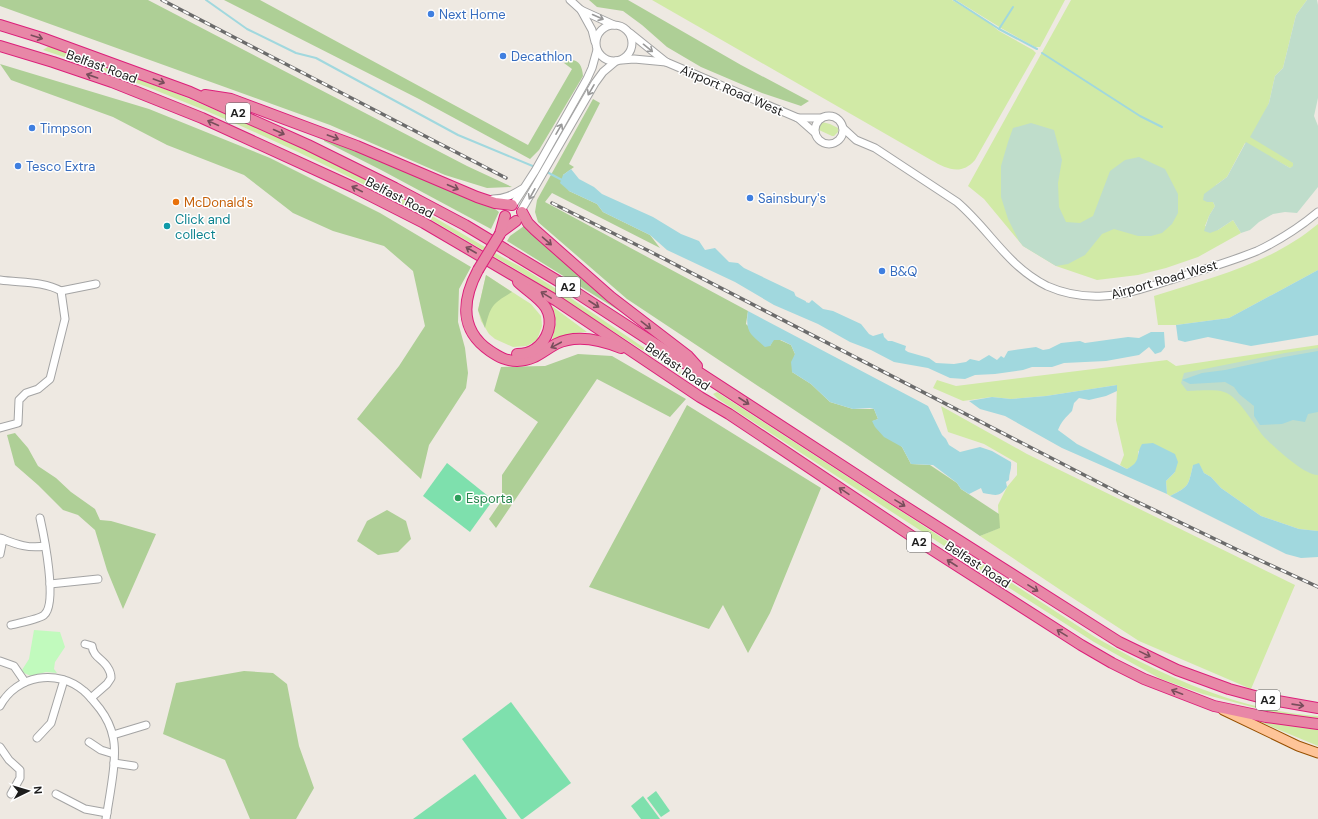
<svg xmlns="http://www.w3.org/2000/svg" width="1318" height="819" font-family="'DM Sans',sans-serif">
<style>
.grass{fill:#d1eaa6}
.forest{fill:#aecf96}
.wetland{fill:#bfddcb}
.park{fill:#c1fabd}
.pitch{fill:#7ee0ad}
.water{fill:#a1d8de}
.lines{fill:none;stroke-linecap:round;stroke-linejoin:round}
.stream{stroke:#a1d8de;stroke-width:2}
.minor-casing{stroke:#a4a4a4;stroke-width:9}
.major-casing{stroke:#965000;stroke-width:11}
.highway-casing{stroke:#dc1f7a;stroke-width:12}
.minor{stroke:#fff;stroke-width:7}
.major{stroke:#fec498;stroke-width:9}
.highway{stroke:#e887a7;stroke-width:10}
.rail-casing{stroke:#6b6b6b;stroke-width:3.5}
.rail{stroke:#fff;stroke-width:2;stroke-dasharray:6;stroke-linecap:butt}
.highway-bridge-casing{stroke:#dc1f7a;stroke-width:12;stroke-linecap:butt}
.highway-bridge{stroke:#e887a7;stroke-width:10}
.oneway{stroke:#999}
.oneway2{stroke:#784d5b}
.shop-dot{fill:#3f7fe0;stroke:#fff;stroke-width:1.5}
.food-dot{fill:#e8710a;stroke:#fff;stroke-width:1.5}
.culture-dot{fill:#0f9aa8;stroke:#fff;stroke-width:1.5}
.leisure-dot{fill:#2e9e5b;stroke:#fff;stroke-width:1.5}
.labels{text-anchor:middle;stroke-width:3;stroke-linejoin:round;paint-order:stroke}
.shield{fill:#fff;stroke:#616161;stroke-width:1}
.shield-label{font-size:12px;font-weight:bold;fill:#1d1d1d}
.shop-label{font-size:13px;fill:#366cbe;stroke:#fff;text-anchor:start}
.street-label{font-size:13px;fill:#1d1d1d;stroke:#fff}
.food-label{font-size:13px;fill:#c56008;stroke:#fff;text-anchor:start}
.culture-label{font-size:13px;fill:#0d838f;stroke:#fff;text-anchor:start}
.leisure-label{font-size:13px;fill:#27864d;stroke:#fff;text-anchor:start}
</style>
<rect width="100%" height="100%" fill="#eee9e2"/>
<g class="grass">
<path d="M652,0h300l33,20 14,11 34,19 3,3 -61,107c-14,16 -28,9 -44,0z"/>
<path d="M956,0h109l-25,47h-5l-34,-19z"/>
<path d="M1071,0h236l-11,15 -13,53 -8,8 -6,27 -4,9 28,51v4l-3,1 -45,-25 -18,34 -11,8 -3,17 2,4 -6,10 -4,10 13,4 15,-10 8,13 -43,24 -32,11 -28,7 -41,5 -41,-14 -33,-20 -39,-47 -16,-13z"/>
<path d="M49,46l129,48 75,32 57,26 87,43 24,16 -2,2c-120,-64 -246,-121 -376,-163z"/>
<path d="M822,122l8,2 8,4v4l-4,4h-2l-13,-6v-3z"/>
<path d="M429,216h3l70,41 21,11 46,29 130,88h-2l-175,-112 -92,-54z"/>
<path d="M1318,224v46l-89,48 -53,7h-18l-4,-29c59,-19 116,-32 164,-72z"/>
<path d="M486,275l45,29 10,12 1,10 -5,14 -10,6 -14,1 -18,-8 -6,-5 -8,-13 -3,-11z"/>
<path d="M549,304l38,28 -13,1 -32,18 10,-11 4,-18z"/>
<path d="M1318,345v186l-19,-2 -38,-13 -40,-28 -10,-11 -7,-4 -3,-5 -8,-3c-5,21 -3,21 -23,31l-3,-2 -1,-13 9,-9 -37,-21c1,11 -2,13 -11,18l-7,-4 4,-10 -8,-35 1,-35 -71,11 -35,3 -19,-2 -29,4 -30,-13 4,-8 19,6 211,-26 9,6z"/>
<path d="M717,392l378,245c69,40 143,73 223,79v2l-17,-1 -26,-4 -72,-19 -42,-15 -31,-17 -36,-20 -102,-65 -274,-178 -5,-5z"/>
<path d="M941,406l86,48 268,131 -44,104 -112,-48 -74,-48 -85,-57 19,-8 -1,-23 9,-18 10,-12v-12l-33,-19 -36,-12z"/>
<path d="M1258,721l60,7v18z"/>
</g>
<g class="forest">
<path d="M0,0h148l319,166 45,21 -25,1 -42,-13 -115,-50 -330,-119z"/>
<path d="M224,0h36l268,145 44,-76 -8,-6c12,-7 18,0 19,13l-44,74 -9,9 -111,-60z"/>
<path d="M589,0h39l113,65 68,36 -8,5 -39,-13 -61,-26 -34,-20 -25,-22 -19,-14 -26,-4z"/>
<path d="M0,64l149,45 121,49 110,55 91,54 -12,22 -1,33 7,26 3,25 -2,15 -37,57 -8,34 -64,-60 42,-53 26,-40 -12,-55 -29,-25 -51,-15 -40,-18 -49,-38 -77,-30 -54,-28 -102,-37z"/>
<path d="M593,99l7,4 -31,61 5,3 -11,8 6,16 28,13 6,8 47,23 10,13 -108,-55 -7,9 203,109 -2,13 24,22 3,-6h7l11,5 4,9 -3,18 19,12 19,18 23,7h21l4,10 -5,2 29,26 9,17 19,1 27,18 4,6 38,25 1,14 -20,8 -133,-91 -220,-146 -89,-77 -3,-10 2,-12z"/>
<path d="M324,137l171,72 4,3 -8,17 -108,-58 -59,-30z"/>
<path d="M524,226l99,87 -116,-72 3,-5z"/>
<path d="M486,275l26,17c-20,12 -21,13 -27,36l-7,-18z"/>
<path d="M578,354l34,2 74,43 -16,18 -73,-38 -101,149 -7,-9 13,-19v-25l36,-53 -44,-31 7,-24 44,-1z"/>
<path d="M687,405l134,83 -51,125 -22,40 -25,-48 -14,24 -120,-42z"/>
<path d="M15,433l13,15 10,18 18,12 15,14 24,17 5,11 11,1 45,13 -33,75 -16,-39 -12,-40 -17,-15 -15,-5 -25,-25 -23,-20 -8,-30z"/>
<path d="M387,510l19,11 5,18 -13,13 -20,3 -21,-14 10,-20z"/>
<path d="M244,671l29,2 14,11 12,62 15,42 -18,31h-46l-25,-59 -62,-26 13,-51z"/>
</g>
<g class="wetland">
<path d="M1307,0h10l1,5v93l-4,18 4,10v61l-21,26 -12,-1 -12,2 -14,8 -9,8 -9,3 -8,-13 -15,10 -8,3 -6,-2 5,-15 6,-10 -2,-4h-6l-4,-2 1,-6 23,-17 19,-35 44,26 3,-2v-3l-43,-26 19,-34 6,-27 8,-8 13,-53z"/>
<path d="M1031,123l23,7 8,30 -4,23 1,24 7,15 14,1 13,-7 17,-45 15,-11 14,-3 26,12 13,25v19l-6,11 -10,9 -11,3h-13l-24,-7 -12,5 -17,21 -17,9 -12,2 -33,-20 -4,-5 -11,-22 -7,-22v-31l7,-24 5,-14z"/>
<path d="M1318,348v127c-13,1 -45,-29 -54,-38 -10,-12 -26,-41 -40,-45 -9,-3 -28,-1 -37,-1l-6,-8 3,-10 101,-20z"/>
</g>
<path class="park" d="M34,630l26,2 5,15 -10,15 -1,7 3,4 -11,-1 -15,4 -7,-3 -2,-3 7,-11z"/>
<g class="pitch">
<path d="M447,463l46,37 -23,32 -47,-36z"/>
<path d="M511,702l60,81 -48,36h-2l-59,-80z"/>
<path d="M475,774l32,45h-94z"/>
<path d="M656,791l14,20 -9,6 -14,-19z"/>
<path d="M643,796l17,23h-19l-10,-13z"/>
</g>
<g class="water">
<path d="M571,169l8,10 15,8 8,7 51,23 28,17 18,7 6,9 10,-2 14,14 9,1 6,5 50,24 2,5 6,4 7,2 3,-3 11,9 10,2 28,13 8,10 4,2 10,-3 1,4 4,4h4l14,5 -1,4 3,2 21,6 7,5 18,1 12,-2 4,-3 9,2 10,-6 8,5 4,-4 3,2 4,-7 28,-4 7,3 6,-1 12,-6 19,-2 5,2 43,-6 11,1 12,-6h13l1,15 -4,5 -6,2 -6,-7 -10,8 -33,6 -42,2 -12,4h-20l-9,3 -28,4 -20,1 -10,4 -15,-1 -22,-10 -34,-6 -23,-12 -21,-8 -32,-18 -44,-19 -39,-23 -68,-32 -17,-15 -47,-23 -6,-8 -28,-13 -9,-8 3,-8z"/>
<path d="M1318,270v65l-67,11 -43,-9 -23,5 -7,-2 -2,-15 53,-7z"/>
<path d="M748,311l180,95 14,29 4,4 3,6 11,7 20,-5 12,4 19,11c1,7 -2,11 -2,18l-3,2 1,5c-8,11 -11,8 -24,6l-2,-5 -12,6 -8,-5 -4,-6 -24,-18 -22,-1 -9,-17 -18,-10 -9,-10 -3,-6 6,-2 -4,-10 -4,-1 -17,1 -23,-7 -19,-18 -19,-12 -1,-10 4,-8 -4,-9 -10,-5h-7l-4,6 -5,1c-15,-13 -20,-15 -17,-36z"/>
<path d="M1318,351v61l-10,2 -3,8 -12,-2 -11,4 -22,1 -6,-9v-10l-15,-12 -5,-7 -9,-5 -35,2 -8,-4 20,-7 23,-3 59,-13z"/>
<path d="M1117,385v6l-11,5 -17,4 -10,-2 -5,5 -2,8c-6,6 -11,11 -14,19l19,14 50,25c15,-8 8,-13 15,-25l11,-1 22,11 3,8 -3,10 -9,9 1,13 -105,-46 -57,-32 -25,-7 -11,-8 23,-4 19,2 35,-3z"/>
<path d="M1199,463l5,10 7,4 10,11 40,28 38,13 19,2v26l-17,1 -15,-4 -116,-58c20,-10 18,-10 23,-31z"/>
</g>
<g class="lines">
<g class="stream">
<path d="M206,0l41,29 49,24 20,5 142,77 77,32"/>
<path d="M954,0l45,29 14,-22"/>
<path d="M999,29l38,20"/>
<path d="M1042,53l98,63 22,11"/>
<path d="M547,172l15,8"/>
<path d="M795,297l10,5"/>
</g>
<defs>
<g id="minor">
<path d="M570,0l11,10 33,15"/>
<path d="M581,10l11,20 3,12"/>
<circle cx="614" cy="43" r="18"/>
<path d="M630,33l36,29 132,56 17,15"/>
<path d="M622,60l12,-1 32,3"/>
<circle cx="829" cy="130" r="14"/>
<path d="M798,118h23"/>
<path d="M843,128l13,12 19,8 82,54c33,28 49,63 90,84 18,8 37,11 56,10 24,-1 48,-10 71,-17 27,-9 56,-17 83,-28 21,-10 43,-24 61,-39"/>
<path d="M493,199c12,0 19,-4 29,-10"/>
<path d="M513,205l22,-34 52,-92 5,-11 5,-18"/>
<path d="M521,211l74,-128 8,-11 13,-11"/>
<path d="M0,280c20,3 43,1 61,11l4,28 -15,60 -12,10 -12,4 -7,7 -1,23 -18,5"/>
<path d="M61,291l35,-7"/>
<path d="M0,538c16,6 28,11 45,8"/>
<path d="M0,554l3,-15"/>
<path d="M50,584l48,-5"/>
<path d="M11,625c7,-2 29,-6 33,-10 14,-11 0,-79 -4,-97"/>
<path d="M85,644l7,2c1,11 11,13 16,22 2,3 3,6 3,10l-4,6 -16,14"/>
<path d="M0,661l14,5 11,16"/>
<path d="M0,706c16,-31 58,-38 84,-15 6,5 11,12 16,18 6,8 11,18 13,28 5,20 -4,61 -7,82"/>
<path d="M113,735l33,-10"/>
<path d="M37,738l14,-15 13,-43"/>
<path d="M89,742l12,8 13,4"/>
<path d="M0,747l9,13 11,10v8l-9,16"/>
<path d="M114,763l20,3"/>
<path d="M56,794l29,15 22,4"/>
</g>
<path id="major" d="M1223,710l75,36 20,7"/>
<g id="highway">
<path d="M0,25l42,13 148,54 118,53 87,43 70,37 98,59 332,216 224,142 58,28 52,19 37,10 52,9"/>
<path d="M0,46l53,16 59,20 90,36 151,69 71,36 133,78 143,96 29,17 199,133 153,98 31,18 32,16 70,27 52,11 52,7"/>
<path d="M205,95l26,4 126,47 120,51 18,6 17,2"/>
<path d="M522,212l6,11 7,7 76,67 77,59 9,10"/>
<path d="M501,232l15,-11"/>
<path d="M500,234l5,-18"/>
<path d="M478,270c-16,30 -19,60 12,81 9,6 16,10 27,10 19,-1 24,-9 39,-17 20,-10 45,-4 65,4"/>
<path d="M517,354c7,0 13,-1 18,-5 13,-9 19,-27 11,-41 -6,-10 -20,-18 -28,-26"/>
</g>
</defs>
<use href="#minor" class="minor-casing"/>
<use href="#major" class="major-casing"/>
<use href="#highway" class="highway-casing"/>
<use href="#minor" class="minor"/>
<use href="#major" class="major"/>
<use href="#highway" class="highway"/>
<defs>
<g id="rail">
<path d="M162,0l344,178"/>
<path d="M552,203l97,48 476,245 117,56 76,35"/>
</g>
</defs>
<use href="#rail" class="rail-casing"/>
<use href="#rail" class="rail"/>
<defs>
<path id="highway-bridge" d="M478,270l22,-36"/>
</defs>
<use href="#highway-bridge" class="highway-bridge-casing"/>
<use href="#highway-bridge" class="highway-bridge"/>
</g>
<defs><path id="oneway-shaft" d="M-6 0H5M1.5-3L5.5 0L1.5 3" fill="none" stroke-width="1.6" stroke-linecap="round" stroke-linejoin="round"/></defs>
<g class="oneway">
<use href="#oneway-shaft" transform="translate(598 17) rotate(24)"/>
<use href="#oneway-shaft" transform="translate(648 48) rotate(39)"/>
<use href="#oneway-shaft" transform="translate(591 90) rotate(120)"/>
<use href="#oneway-shaft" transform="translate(559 129) rotate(-60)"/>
<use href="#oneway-shaft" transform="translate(532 194) rotate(119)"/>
</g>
<g class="oneway2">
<use href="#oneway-shaft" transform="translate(37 37) rotate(18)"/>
<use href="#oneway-shaft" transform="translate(92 76) rotate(-161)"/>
<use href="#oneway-shaft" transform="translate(159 81) rotate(20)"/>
<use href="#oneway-shaft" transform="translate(213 123) rotate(-156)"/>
<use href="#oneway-shaft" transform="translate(279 132) rotate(24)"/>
<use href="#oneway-shaft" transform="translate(333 137) rotate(20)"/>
<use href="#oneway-shaft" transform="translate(453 187) rotate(23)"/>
<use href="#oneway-shaft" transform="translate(357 189) rotate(-153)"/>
<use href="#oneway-shaft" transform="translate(547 241) rotate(41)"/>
<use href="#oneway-shaft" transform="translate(471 250) rotate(-150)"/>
<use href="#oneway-shaft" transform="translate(546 295) rotate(-149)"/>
<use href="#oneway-shaft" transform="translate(594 304) rotate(33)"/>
<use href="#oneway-shaft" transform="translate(646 325) rotate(38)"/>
<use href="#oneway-shaft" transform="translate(556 345) rotate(152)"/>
<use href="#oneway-shaft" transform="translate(744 401) rotate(33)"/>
<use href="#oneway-shaft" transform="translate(844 491) rotate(-146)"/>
<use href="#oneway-shaft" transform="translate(900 503) rotate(32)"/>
<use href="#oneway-shaft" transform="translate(952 563) rotate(-147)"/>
<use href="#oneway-shaft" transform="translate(1033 588) rotate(32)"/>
<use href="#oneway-shaft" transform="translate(1062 633) rotate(-148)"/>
<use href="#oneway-shaft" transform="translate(1145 654) rotate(26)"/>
<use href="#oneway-shaft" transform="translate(1177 692) rotate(-159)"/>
<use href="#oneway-shaft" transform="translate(1298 705) rotate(8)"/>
</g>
<g class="shop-dot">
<circle cx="431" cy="14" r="4"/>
<circle cx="503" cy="56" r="4"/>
<circle cx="32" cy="128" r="4"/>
<circle cx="18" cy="166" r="4"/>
<circle cx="750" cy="198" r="4"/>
<circle cx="882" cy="271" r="4"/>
</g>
<circle class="food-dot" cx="176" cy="202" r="4"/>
<circle class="culture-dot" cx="167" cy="226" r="4"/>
<circle class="leisure-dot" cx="458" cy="498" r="4"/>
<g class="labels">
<g class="shield">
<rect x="226" y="103" width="24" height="20" rx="3"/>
<rect x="556" y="277" width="24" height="20" rx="3"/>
<rect x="907" y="532" width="24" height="20" rx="3"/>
<rect x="1256" y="690" width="24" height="20" rx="3"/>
</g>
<g class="shield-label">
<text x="238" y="117">A2</text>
<text x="568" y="291">A2</text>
<text x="919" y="546">A2</text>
<text x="1268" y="704">A2</text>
</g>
<g class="shop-label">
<text x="439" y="19">Next Home</text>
<text x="511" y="61">Decathlon</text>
<text x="40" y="133">Timpson</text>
<text x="26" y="171">Tesco Extra</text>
<text x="758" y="203">Sainsbury's</text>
<text x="890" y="276">B&amp;Q</text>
</g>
<g class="street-label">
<text transform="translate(102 66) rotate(20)" y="5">Belfast Road</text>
<text transform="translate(732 90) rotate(23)" y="5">Airport Road West</text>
<text transform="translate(400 197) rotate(27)" y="5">Belfast Road</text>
<text transform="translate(1164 279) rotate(-16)" y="5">Airport Road West</text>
<text transform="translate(678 366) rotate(34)" y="5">Belfast Road</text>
<text transform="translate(978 564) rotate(33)" y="5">Belfast Road</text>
</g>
<g class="food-label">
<text x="184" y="207">McDonald's</text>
</g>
<g class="culture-label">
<text x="175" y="224">Click and<tspan x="175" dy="15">collect</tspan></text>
</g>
<g class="leisure-label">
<text x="466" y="503">Esporta</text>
</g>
</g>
<g transform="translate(28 791) rotate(85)" stroke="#ffffff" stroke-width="3" paint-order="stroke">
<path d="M0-3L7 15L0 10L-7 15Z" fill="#1d1d1d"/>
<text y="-6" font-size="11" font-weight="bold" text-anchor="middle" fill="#1d1d1d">N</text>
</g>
</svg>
